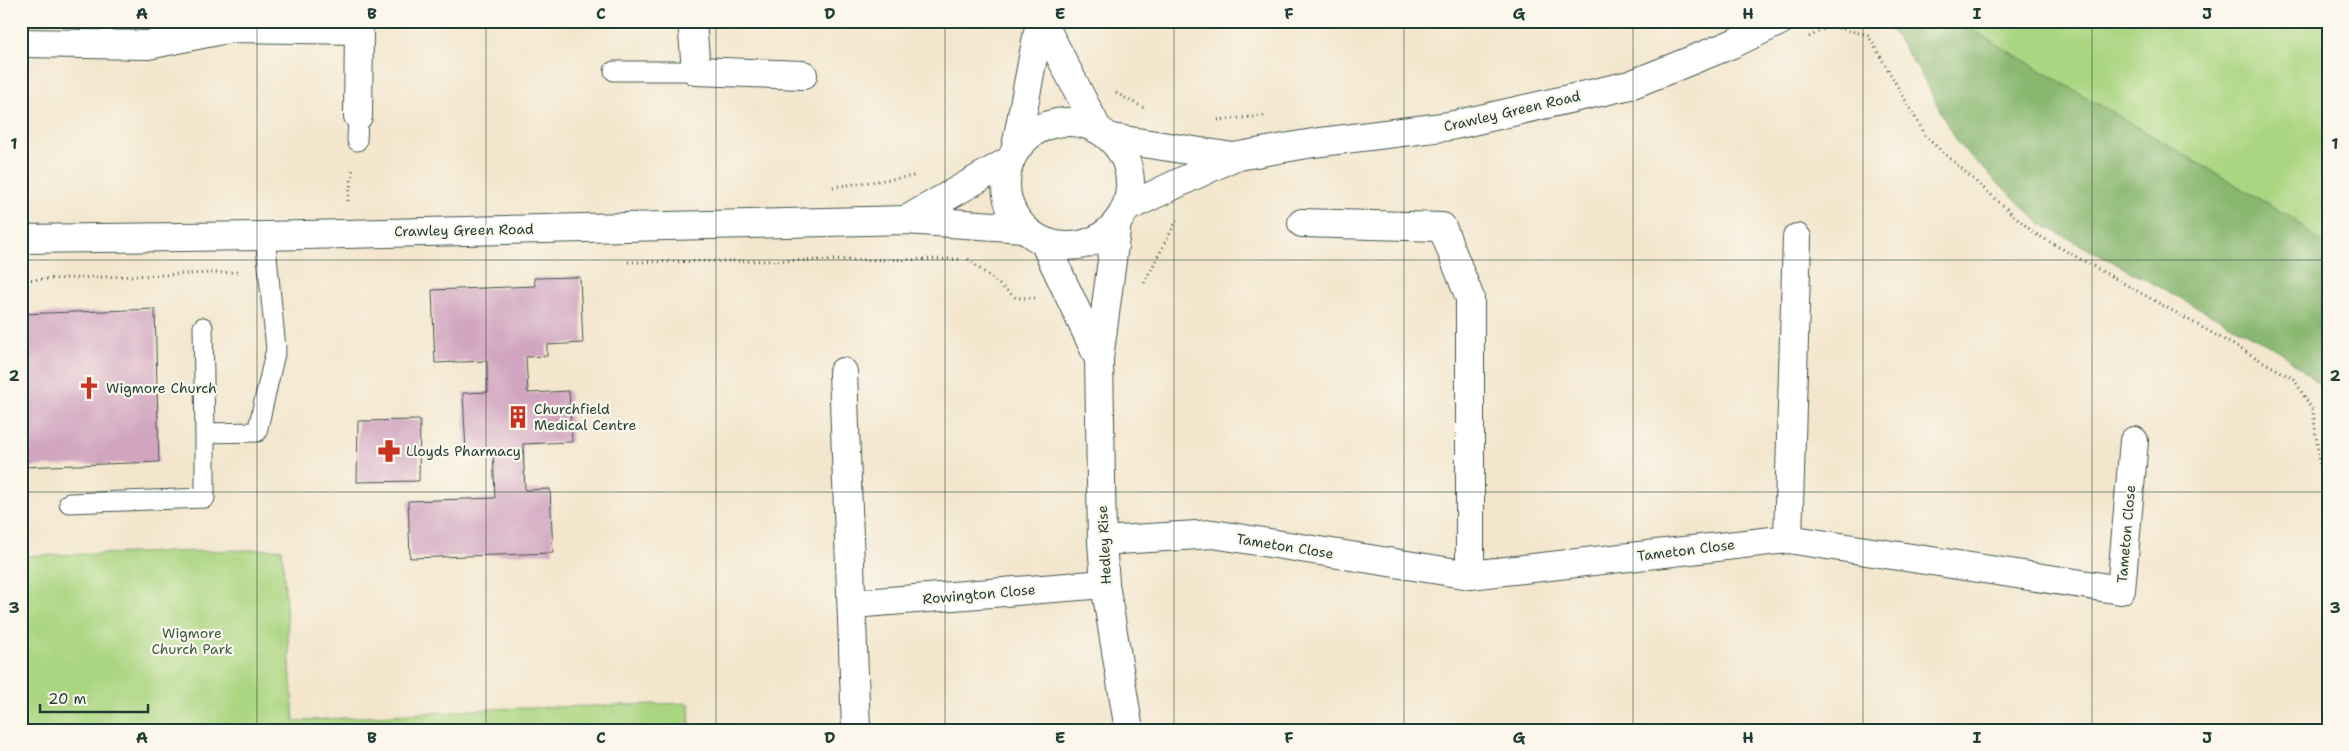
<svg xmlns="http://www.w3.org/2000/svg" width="2349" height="751" viewBox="0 0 2349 751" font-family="'Shantell Sans',sans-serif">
	<rect width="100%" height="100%" fill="#fbf7ec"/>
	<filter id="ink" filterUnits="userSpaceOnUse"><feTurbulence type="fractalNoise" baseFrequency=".02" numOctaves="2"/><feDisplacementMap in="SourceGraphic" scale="10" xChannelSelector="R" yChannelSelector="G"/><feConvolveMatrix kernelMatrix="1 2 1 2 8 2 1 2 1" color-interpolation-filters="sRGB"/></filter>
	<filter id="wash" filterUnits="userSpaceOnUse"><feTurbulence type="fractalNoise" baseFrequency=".0096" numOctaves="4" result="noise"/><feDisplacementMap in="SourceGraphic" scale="20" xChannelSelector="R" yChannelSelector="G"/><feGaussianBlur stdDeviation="1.12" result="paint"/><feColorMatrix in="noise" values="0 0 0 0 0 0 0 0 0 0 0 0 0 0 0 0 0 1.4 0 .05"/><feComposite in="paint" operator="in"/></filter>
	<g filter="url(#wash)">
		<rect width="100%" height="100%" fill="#f3e6cd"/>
		<g fill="#abd681" stroke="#658a5a">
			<polygon points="1957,21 2328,21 2328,248 2292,218"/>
			<polygon points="282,549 294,721 490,709 689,703 690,730 21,730 21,556"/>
		</g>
		<polygon fill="#88b76f" stroke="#547a52" points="1880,21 1957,21 2292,218 2328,248 2328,392 2280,351 2041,224 1957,143 1922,76 1896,36"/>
		<g id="blocks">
			<g fill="#d1a4c0">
				<polygon points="580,277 583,343 547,345 547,356 526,357 528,393 569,391 572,442 523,444 525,490 550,489 553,553 410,558 408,501 495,498 493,451 466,452 463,393 488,392 487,361 435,363 432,290 535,286 534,278"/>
				<polygon points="155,309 159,462 21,467 21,314"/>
				<polygon points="420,420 419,481 357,482 358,421"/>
			</g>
		</g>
	</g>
	<g filter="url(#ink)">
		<use href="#blocks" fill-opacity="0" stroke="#3f564b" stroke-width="1"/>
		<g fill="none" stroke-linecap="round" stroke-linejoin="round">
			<defs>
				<g id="service">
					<polyline points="614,71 696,71"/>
					<polyline points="357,141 358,116"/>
					<polyline points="203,327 205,433 257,432 276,349 265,236"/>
					<polyline points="69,503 205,498 205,433"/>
				</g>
				<g id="minor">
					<polyline points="692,21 696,71 803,75"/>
					<polyline points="1042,21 1097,128"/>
					<polyline points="21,43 148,45 232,28 359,30 358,21"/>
					<polyline points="358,116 359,30"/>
					<polyline points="1016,147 1040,21"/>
					<polyline points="1302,223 1442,227 1470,298 1470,575"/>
					<polyline points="843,372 856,730"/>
					<polyline points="1788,539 1797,238"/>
					<polyline points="1102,541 1213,534 1470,575 1788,539 2121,590 2134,441"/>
					<polyline points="852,604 1105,584"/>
				</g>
				<g id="tertiary">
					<circle cx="1068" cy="184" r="62"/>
					<polyline points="1111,138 1233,157"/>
					<polyline points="1126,208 1233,157 1313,143 1450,126 1630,85 1732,44 1780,21"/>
					<polyline points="906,220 1009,161"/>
					<polyline points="1117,222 1099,359 1102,541 1105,584 1129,730"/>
					<polyline points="21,239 265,236 906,220 1024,228"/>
					<polyline points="1044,242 1099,359"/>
				</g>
			</defs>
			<use href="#service" stroke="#3f564b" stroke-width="21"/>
			<use href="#minor" stroke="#3f564b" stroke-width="30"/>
			<use href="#tertiary" stroke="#3f564b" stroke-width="30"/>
			<g stroke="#3f564b" stroke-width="3" stroke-dasharray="1 4" stroke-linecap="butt">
				<polyline points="1826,21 1830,26 1868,35 1927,138 2034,233 2294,379 2313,411 2328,530"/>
				<polyline points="1809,37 1830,26"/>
				<polyline points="1116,93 1146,109"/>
				<polyline points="1218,120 1264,116"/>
				<polyline points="833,187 914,176"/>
				<polyline points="348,201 353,168"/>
				<polyline points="968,259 1016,298 1035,298"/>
				<polyline points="628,262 960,259"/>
				<polyline points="21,280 240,272"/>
				<polyline points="1144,283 1177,220"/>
			</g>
			<use href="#service" stroke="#fff" stroke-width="19"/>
			<use href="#minor" stroke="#fff" stroke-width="28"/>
			<use href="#tertiary" stroke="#fff" stroke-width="28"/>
		</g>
	</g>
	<path fill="none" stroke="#1f3d34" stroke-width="1" stroke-opacity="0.55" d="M257,21V730M486,21V730M716,21V730M945,21V730M1174,21V730M1404,21V730M1633,21V730M1863,21V730M2092,21V730M21,260H2328M21,492H2328"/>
	<defs>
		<symbol id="church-bare" viewBox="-9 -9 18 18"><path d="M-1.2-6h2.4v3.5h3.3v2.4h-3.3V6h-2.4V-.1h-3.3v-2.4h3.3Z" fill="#c8321e" stroke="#fbf7ec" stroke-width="2.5" paint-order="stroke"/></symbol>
		<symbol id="building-bare" viewBox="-9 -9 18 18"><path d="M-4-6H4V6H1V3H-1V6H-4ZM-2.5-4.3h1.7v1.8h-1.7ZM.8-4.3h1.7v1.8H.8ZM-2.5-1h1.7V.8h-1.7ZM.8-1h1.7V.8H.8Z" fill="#c8321e" stroke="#fbf7ec" stroke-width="2.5" paint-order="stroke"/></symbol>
		<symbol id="pharmacy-bare" viewBox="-9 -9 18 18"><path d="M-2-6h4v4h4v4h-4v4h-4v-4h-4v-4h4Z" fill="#c8321e" stroke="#fbf7ec" stroke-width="2.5" paint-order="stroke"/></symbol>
	</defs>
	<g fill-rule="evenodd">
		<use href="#church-bare" x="73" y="372" width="32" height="32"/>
		<use href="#building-bare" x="502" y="401" width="32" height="32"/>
		<use href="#pharmacy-bare" x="373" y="435" width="32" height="32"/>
	</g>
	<g text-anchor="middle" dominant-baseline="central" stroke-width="4.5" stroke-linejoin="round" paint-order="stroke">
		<g font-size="14" fill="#1f3d34" stroke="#fbf7ec">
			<text transform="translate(1512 111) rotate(-13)">Crawley Green Road</text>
			<text transform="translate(464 230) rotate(-1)">Crawley Green Road</text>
			<text transform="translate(2126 534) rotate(-85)">Tameton Close</text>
			<text transform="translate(1104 545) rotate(-93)">Hedley Rise</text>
			<text transform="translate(1285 546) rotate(9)">Tameton Close</text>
			<text transform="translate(1686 550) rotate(-7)">Tameton Close</text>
			<text transform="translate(979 594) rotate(-5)">Rowington Close</text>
		</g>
		<g font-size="14" fill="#1f3d34" stroke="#fbf7ec" text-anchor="start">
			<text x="106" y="388">Wigmore Church</text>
			<text x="534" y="409">Churchfield<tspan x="534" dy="16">Medical Centre</tspan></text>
			<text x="406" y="451">Lloyds Pharmacy</text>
		</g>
		<g font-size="14" fill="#3b5c43" stroke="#fbf7ec">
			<text x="192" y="633">Wigmore<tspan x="192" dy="16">Church Park</tspan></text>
		</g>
	</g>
	<rect width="2349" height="751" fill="none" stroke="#fbf7ec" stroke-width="55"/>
	<path d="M40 704v8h108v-8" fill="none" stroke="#1f3d34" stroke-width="2.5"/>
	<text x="48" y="704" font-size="15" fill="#1f3d34" stroke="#fbf7ec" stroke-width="4" paint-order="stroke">20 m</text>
	<rect x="28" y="28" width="2294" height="696" fill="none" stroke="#1f3d34" stroke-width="2"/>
	<g font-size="16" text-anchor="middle" font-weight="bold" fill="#1f3d34">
		<text x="142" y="19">A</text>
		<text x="372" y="19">B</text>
		<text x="601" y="19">C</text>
		<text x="830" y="19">D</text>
		<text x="1060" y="19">E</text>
		<text x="1289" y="19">F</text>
		<text x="1519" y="19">G</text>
		<text x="1748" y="19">H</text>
		<text x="1977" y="19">I</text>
		<text x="2207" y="19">J</text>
		<text x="14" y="149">1</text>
		<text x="2335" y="149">1</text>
		<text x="14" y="381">2</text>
		<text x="2335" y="381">2</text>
		<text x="14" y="613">3</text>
		<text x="2335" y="613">3</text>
		<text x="142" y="743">A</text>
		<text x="372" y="743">B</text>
		<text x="601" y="743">C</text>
		<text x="830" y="743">D</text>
		<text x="1060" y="743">E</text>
		<text x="1289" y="743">F</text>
		<text x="1519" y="743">G</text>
		<text x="1748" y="743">H</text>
		<text x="1977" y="743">I</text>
		<text x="2207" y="743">J</text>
	</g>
</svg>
